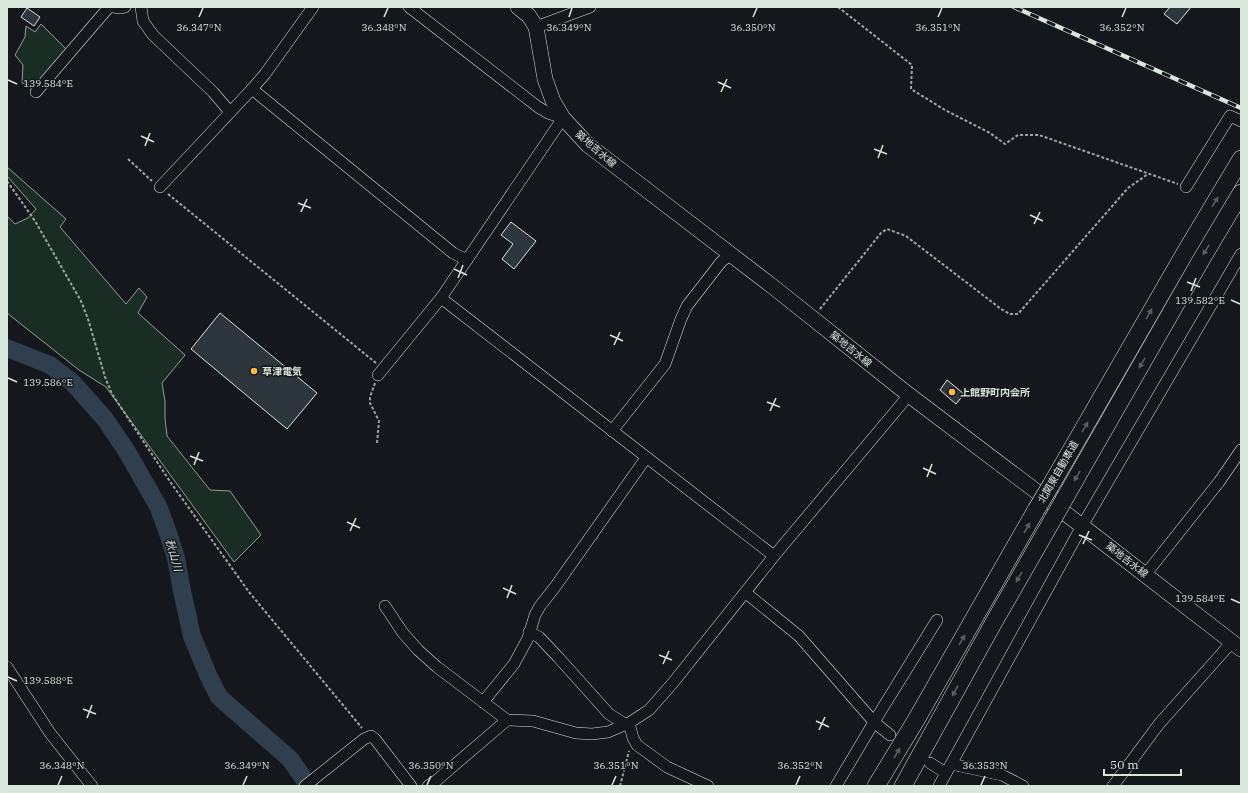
<svg xmlns="http://www.w3.org/2000/svg" width="1248" height="793" viewBox="0 0 1248 793" font-family="'IBM Plex Serif','Noto Sans JP',serif">
	<rect width="100%" height="100%" fill="#14181c"/>
	<g fill="#1a2d24" stroke="#939e99">
		<polygon points="41,24 67,50 36,86 22,83 23,65 15,55 25,37 26,26 35,32"/>
		<polygon points="7,167 66,219 60,227 126,304 139,288 147,297 138,313 185,355 162,383 165,401 165,418 167,436 210,490 230,491 261,535 234,562 106,387 79,370 7,313 7,216 15,224 28,218 36,209 7,176"/>
	</g>
	<g fill="none" stroke-linecap="round" stroke-linejoin="round">
		<polyline stroke="#2f3f4d" stroke-width="18" points="7,348 50,365 73,383 105,419 126,450 158,506 167,530 176,558 182,591 192,636 208,675 219,697 290,759 309,786"/>
	</g>
	<g fill="#2c363c" stroke="#d8e6dc">
		<polygon points="1170,7 1191,7 1177,24 1164,14"/>
		<polygon points="27,8 40,17 34,26 21,17"/>
		<polygon points="511,222 536,241 514,269 502,259 513,244 501,235"/>
		<polygon points="220,313 317,393 287,429 191,349"/>
		<polygon points="947,380 964,394 956,404 940,390"/>
	</g>
	<g fill="none" stroke-linecap="round" stroke-linejoin="round">
		<defs>
			<g id="minor">
				<polyline points="113,7 120,8 125,7"/>
				<polyline points="141,7 143,21 153,35 213,92 230,112"/>
				<polyline points="536,27 590,7"/>
				<polyline points="252,89 453,253 467,260"/>
				<polyline points="36,92 109,7"/>
				<polyline points="160,187 252,89 265,74 313,7"/>
				<polyline points="1186,187 1230,116 1241,121"/>
				<polyline points="441,298 774,556"/>
				<polyline points="378,375 441,298 563,118 548,113 538,107 409,7"/>
				<polyline points="612,431 665,364 681,319 687,306 721,262 731,254"/>
				<polyline points="1145,575 1219,482 1241,450"/>
				<polyline points="746,593 799,636 874,722 890,735"/>
				<polyline points="385,606 403,633 418,650 437,667 507,720 533,721 576,733 592,734 608,732 629,723 649,710 672,684 774,556 909,395"/>
				<polyline points="529,632 539,637 558,657 609,714 625,724"/>
				<polyline points="7,667 50,733 92,786"/>
				<polyline points="483,702 514,664 528,638 535,615 540,606 555,587 646,458"/>
				<polyline points="629,723 633,738 637,745 667,767 708,786"/>
				<polyline points="930,763 946,773"/>
				<polyline points="951,764 1002,775 1023,786"/>
				<polyline points="305,786 364,739 371,736 375,739 411,786"/>
				<polyline points="428,786 437,780 507,720"/>
				<polyline points="836,786 874,722 937,620"/>
				<polyline points="939,786 1082,526 1241,254"/>
				<polyline points="1113,786 1159,724 1232,642"/>
			</g>
			<polyline id="major" points="518,7 529,16 536,27 545,79 553,101 563,118 588,145 772,286 909,395 1082,526 1241,649"/>
			<g id="highway">
				<polyline points="1051,485 1186,251 1241,159"/>
				<polyline points="1066,496 1201,260 1241,193"/>
				<polyline points="876,786 916,720 1036,510"/>
				<polyline points="903,786 994,622 1053,519"/>
			</g>
		</defs>
		<use href="#minor" stroke="#d8e6dc" stroke-width="12"/>
		<use href="#major" stroke="#d8e6dc" stroke-width="16"/>
		<use href="#highway" stroke="#d8e6dc" stroke-width="18"/>
		<g stroke="#9da8a2" stroke-width="2" stroke-dasharray="3 2" stroke-linecap="butt">
			<polyline points="838,7 912,65 911,89 945,110 990,133 1005,144 1018,135 1039,135 1178,184"/>
			<polyline points="128,159 152,181"/>
			<polyline points="7,181 35,221 81,301 88,319 105,377 112,394 171,483 249,592 362,728"/>
			<polyline points="168,194 376,363"/>
			<polyline points="820,309 881,233 887,229 906,236 1001,309 1010,314 1018,314 1128,188 1148,174"/>
			<polyline points="375,383 370,397 370,403 379,421 377,443"/>
			<polyline points="620,786 629,751"/>
		</g>
		<use href="#minor" stroke="#14181c" stroke-width="11"/>
		<use href="#major" stroke="#14181c" stroke-width="15"/>
		<use href="#highway" stroke="#14181c" stroke-width="17"/>
		<defs>
			<polyline id="rail" points="1014,7 1241,108"/>
		</defs>
		<use href="#rail" stroke="#d8e6dc" stroke-width="4.5"/>
		<use href="#rail" stroke="#14181c" stroke-width="3" stroke-dasharray="9" stroke-linecap="butt"/>
		<defs>
			<g id="highway-bridge">
				<polyline points="1036,510 1051,485"/>
				<polyline points="1053,519 1066,496"/>
			</g>
		</defs>
		<use href="#highway-bridge" stroke="#d8e6dc" stroke-width="18" stroke-linecap="butt"/>
		<use href="#highway-bridge" stroke="#14181c" stroke-width="17"/>
	</g>
	<defs><path id="oneway-solid" d="M-6-.8H1V-3.2L6.5 0L1 3.2V.8H-6Z"/></defs>
	<g fill="#59605f">
		<use href="#oneway-solid" transform="translate(1215 202) rotate(-59)"/>
		<use href="#oneway-solid" transform="translate(1206 250) rotate(121)"/>
		<use href="#oneway-solid" transform="translate(1149 314) rotate(-60)"/>
		<use href="#oneway-solid" transform="translate(1142 363) rotate(120)"/>
		<use href="#oneway-solid" transform="translate(1085 427) rotate(-60)"/>
		<use href="#oneway-solid" transform="translate(1077 476) rotate(120)"/>
		<use href="#oneway-solid" transform="translate(1027 528) rotate(-60)"/>
		<use href="#oneway-solid" transform="translate(1019 577) rotate(120)"/>
		<use href="#oneway-solid" transform="translate(962 640) rotate(-60)"/>
		<use href="#oneway-solid" transform="translate(955 691) rotate(119)"/>
		<use href="#oneway-solid" transform="translate(897 753) rotate(-59)"/>
	</g>
	<path fill="none" stroke="#d8e6dc" stroke-width="1.5" d="M199,17L203,8M384,17L388,8M569,17L572,8M753,17L757,8M938,17L942,8M1122,17L1126,8M8,80L17,84M718,82L731,88M721,92L727,79M141,136L154,142M145,146L150,133M874,149L887,154M878,158L883,145M298,203L311,208M301,212L307,199M1030,215L1043,221M1034,224L1040,212M454,269L467,275M458,278L463,265M1187,282L1200,287M1191,291L1196,278M1231,300L1240,304M610,335L623,341M614,345L620,332M8,378L17,382M767,402L780,407M770,411L776,398M190,456L203,461M194,465L199,452M923,468L936,474M927,477L932,464M347,522L360,528M350,531L356,518M1079,535L1092,540M1083,544L1089,531M503,588L516,594M507,598L512,585M1231,599L1240,603M659,655L672,660M663,664L669,651M8,677L17,681M83,709L96,714M87,718L92,705M816,721L829,727M819,730L825,717M58,785L62,776M243,785L247,776M427,785L431,776M612,785L616,776M796,785L800,776M981,785L985,776"/>
	<g fill="#ffb74d" stroke="#14181c" stroke-width="1.5">
		<circle cx="254" cy="371" r="4"/>
		<circle cx="952" cy="392" r="4"/>
	</g>
	<g text-anchor="middle" dominant-baseline="central" stroke-width="3" stroke-linejoin="round" paint-order="stroke">
		<g font-size="10" fill="#d8e6dc" stroke="#14181c">
			<text transform="translate(596 149) rotate(41)">築地吉水線</text>
			<text transform="translate(851 349) rotate(39)">築地吉水線</text>
			<text transform="translate(1058 472) rotate(-60)">北関東自動車道</text>
			<text transform="translate(1127 560) rotate(38)">築地吉水線</text>
		</g>
		<g font-size="10" font-weight="bold" fill="#d8e6dc" stroke="#14181c" text-anchor="start">
			<text x="262" y="371">草津電気</text>
			<text x="960" y="392">上館野町内会所</text>
		</g>
		<g font-size="11" font-style="italic" fill="#d8e6dc" stroke="#14181c">
			<text transform="translate(174 555) rotate(74)">秋山川</text>
		</g>
	</g>
	<g font-size="10" text-anchor="middle" fill="#d8e6dc" stroke="#14181c" stroke-width="3" stroke-linejoin="round" paint-order="stroke">
		<text x="199" y="31">36.347°N</text>
		<text x="384" y="31">36.348°N</text>
		<text x="569" y="31">36.349°N</text>
		<text x="753" y="31">36.350°N</text>
		<text x="938" y="31">36.351°N</text>
		<text x="1122" y="31">36.352°N</text>
		<text x="48" y="87">139.584°E</text>
		<text x="1200" y="304">139.582°E</text>
		<text x="48" y="386">139.586°E</text>
		<text x="1200" y="602">139.584°E</text>
		<text x="48" y="684">139.588°E</text>
		<text x="62" y="769">36.348°N</text>
		<text x="247" y="769">36.349°N</text>
		<text x="431" y="769">36.350°N</text>
		<text x="616" y="769">36.351°N</text>
		<text x="800" y="769">36.352°N</text>
		<text x="985" y="769">36.353°N</text>
	</g>
	<rect width="1248" height="793" fill="none" stroke="#d8e6dc" stroke-width="16"/>
	<path d="M1104 769v6h77v-6" fill="none" stroke="#d8e6dc" stroke-width="2"/>
	<text x="1110" y="769" font-size="12" fill="#d8e6dc" stroke="#14181c" stroke-width="3" paint-order="stroke">50 m</text>
</svg>
